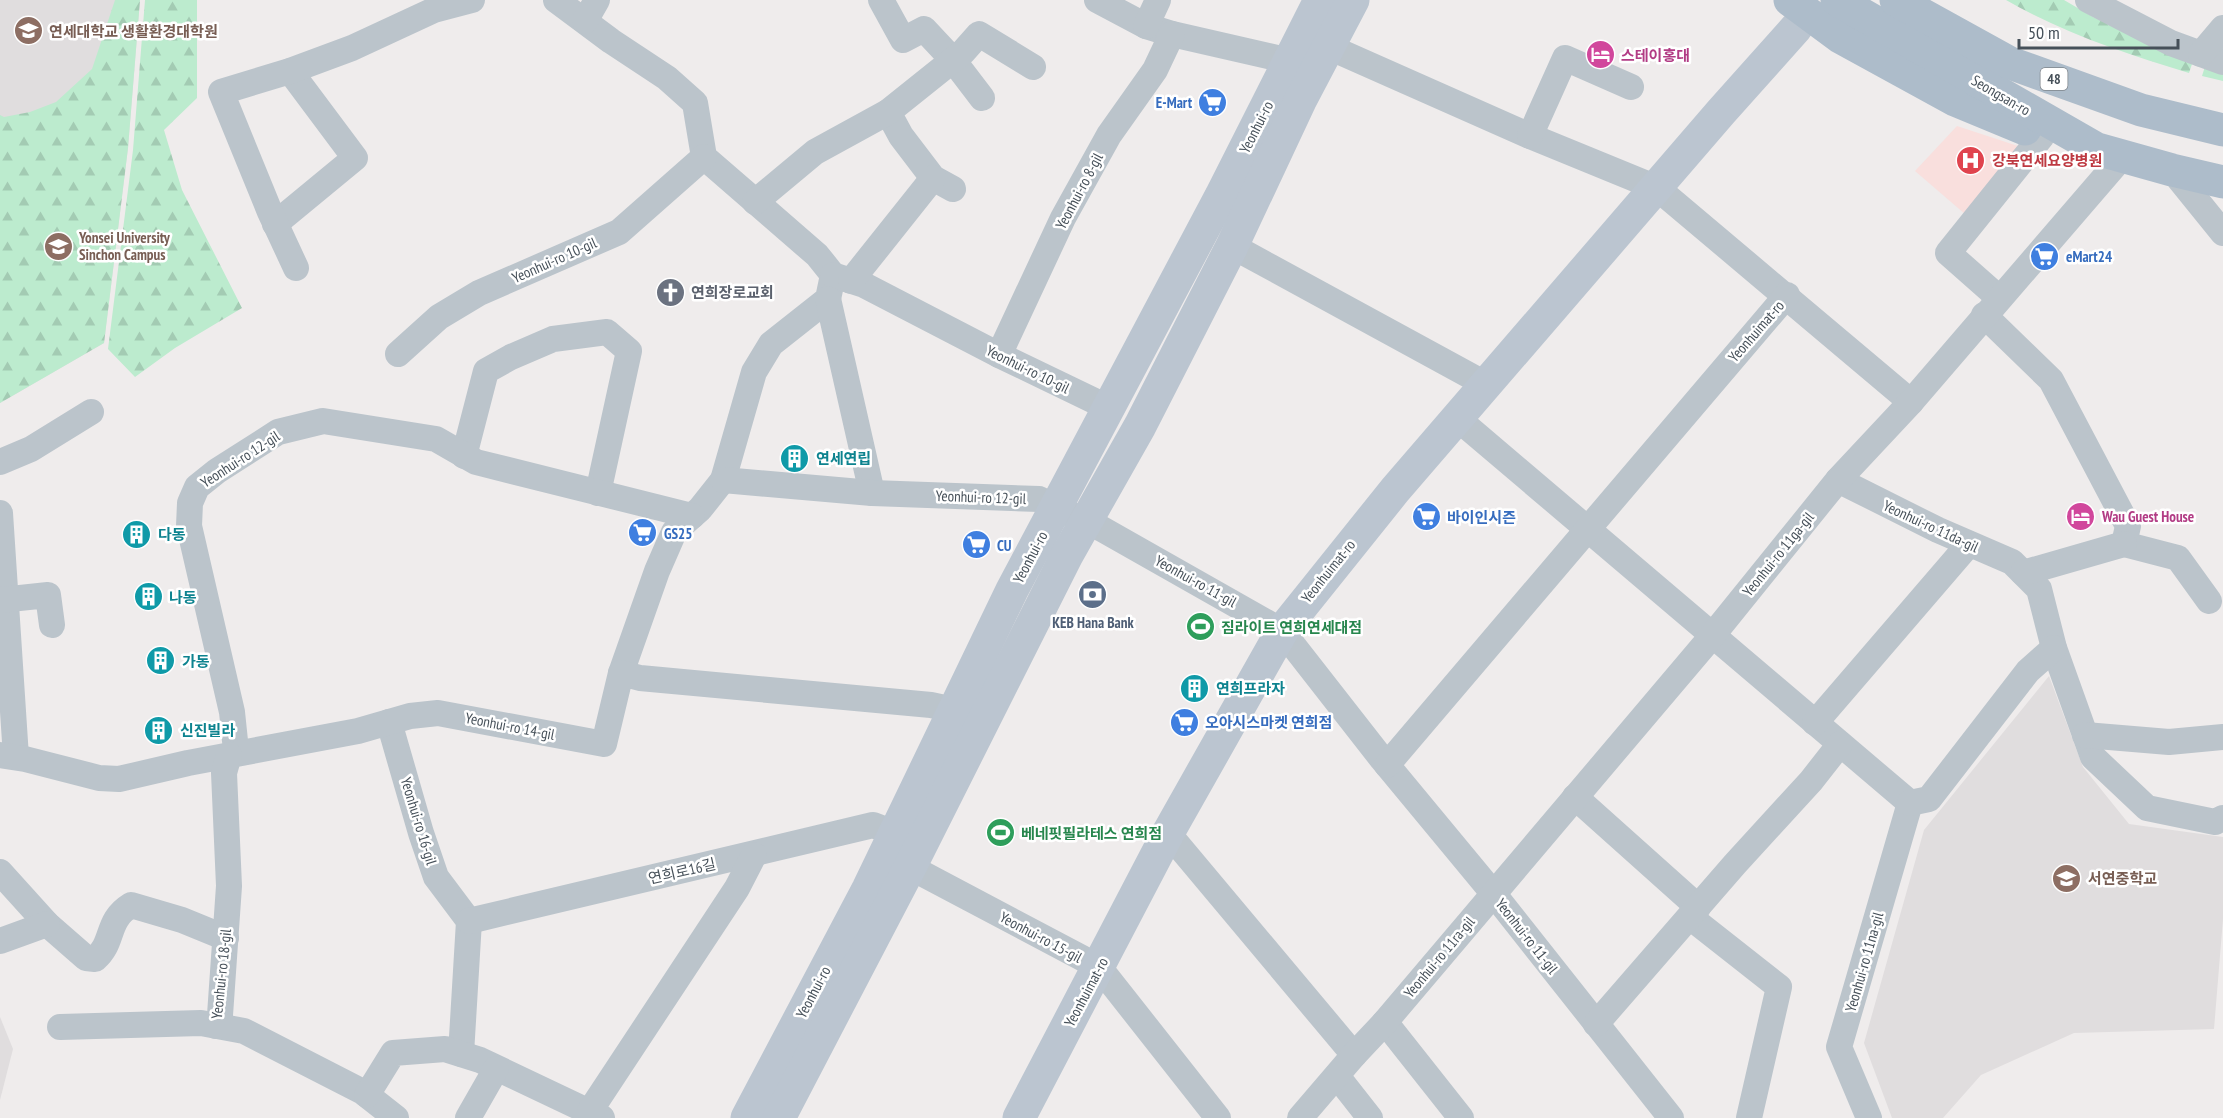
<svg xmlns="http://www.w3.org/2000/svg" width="2223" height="1118" viewBox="0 0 2223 1118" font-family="'PT Sans Narrow','Noto Sans KR',sans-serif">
	<defs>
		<pattern id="forest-firs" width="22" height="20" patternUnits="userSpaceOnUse" patternTransform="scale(1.5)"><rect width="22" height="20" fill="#bcebce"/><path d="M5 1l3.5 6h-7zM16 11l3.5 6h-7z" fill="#a3cbb3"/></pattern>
	</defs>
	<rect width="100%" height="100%" fill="#efecec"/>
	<g fill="#e0ddde">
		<polygon points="0,0 140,0 128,148 104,343 0,403"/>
		<polygon points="2049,676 2083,767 2129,824 2223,837 2223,919 2214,1029 2074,1033 1981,1075 1943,1118 1892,1118 1864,1043 1924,830"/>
		<polygon points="0,1017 13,1049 0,1100"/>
	</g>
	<polygon fill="#f9dfdd" points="1957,126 2027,149 1965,214 1915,171"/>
	<g fill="url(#forest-firs)">
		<polygon points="115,0 140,0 128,148 104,343 0,403 0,115 4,117 30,112 56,102 92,69"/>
		<polygon points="145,0 197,0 197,98 164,130 182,190 242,308 175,348 135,377 108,349 133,150"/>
		<path d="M2006,0H2064L2093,17L2155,46L2194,58L2189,73C2126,54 2063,33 2006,0Z"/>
		<polygon points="2206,63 2223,69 2223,81 2202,76"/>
	</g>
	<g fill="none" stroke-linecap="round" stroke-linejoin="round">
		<g stroke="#bbc4cb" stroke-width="26">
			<polyline points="556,0 611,41 667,78 695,103 704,157 817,255 833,275 828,299 771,344 754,372 723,480 700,509 674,532 657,571 621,673"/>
			<polyline points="881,0 903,40 924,29 953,60 982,98"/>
			<polyline points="1097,0 1146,26 1172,34 1290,61"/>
			<polyline points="2088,0 2171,43 2223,62"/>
			<polyline points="585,21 597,0"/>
			<polyline points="1146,26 1158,0"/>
			<polyline points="1329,47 1530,136 1657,188 1911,402"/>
			<polyline points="2201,54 2223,28"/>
			<polyline points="888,112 901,136 933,178 953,189"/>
			<polyline points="1530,136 1565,58 1631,87"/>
			<polyline points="2172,170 2223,233"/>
			<polyline points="755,202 815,152 888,112 963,52 979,34 1033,67"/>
			<polyline points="275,224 355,158 290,71"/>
			<polyline points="1232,246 1487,385"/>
			<polyline points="296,268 270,212 221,92 290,71 352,48 434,10 472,0"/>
			<polyline points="833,275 864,285 999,355 1109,408"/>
			<polyline points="851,281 933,178"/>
			<polyline points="1999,298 1948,253 2042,136"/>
			<polyline points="828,299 872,493"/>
			<polyline points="1984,315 2051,380 2128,526 2124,544 2178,558 2209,601"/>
			<polyline points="398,354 439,317 479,293 619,232 704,157"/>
			<polyline points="999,355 1063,218 1109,135 1155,70 1172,34"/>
			<polyline points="1458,419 1910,803 1839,1047 1869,1118"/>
			<polyline points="464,456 486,371 511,357 553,339 607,332 629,351 598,493"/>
			<polyline points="0,462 31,449 91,412"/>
			<polyline points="723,480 872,493 1039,499 1102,529 1282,631 1382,759 1493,893 1671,1118"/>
			<polyline points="1838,480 1938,530 2012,562 2039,589 2054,648 2093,757 2147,808 2215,822 2223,818"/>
			<polyline points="0,513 16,757"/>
			<polyline points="2023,573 2124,544"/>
			<polyline points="0,600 48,595 52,625"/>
			<polyline points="389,722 421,833 436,877 469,921 461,1054"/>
			<polyline points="1815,723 1969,544"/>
			<polyline points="2085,735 2169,742 2223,737"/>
			<polyline points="235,741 232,712 189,526 190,503 197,487 217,471 278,432 323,421 436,439 476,462 692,516"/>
			<polyline points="0,755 25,759 99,778 119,779 188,763 358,731 410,716 438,713 604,744 621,673 640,678 931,705 954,710"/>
			<polyline points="1387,765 1787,295"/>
			<polyline points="1575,797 1698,907"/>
			<polyline points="1910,803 1929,799 2028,671 2054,648"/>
			<polyline points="1168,833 1354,1055"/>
			<polyline points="910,867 1099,967 1218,1118"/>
			<path d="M0,872L47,924L86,958L95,959C115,942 105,921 131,905L182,920L226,938"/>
			<polyline points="1690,917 1779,987 1749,1118"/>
			<polyline points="469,921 873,825 894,833"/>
			<polyline points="0,941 47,924"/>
			<polyline points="1385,1022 1461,1118"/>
			<polyline points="1596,1024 1735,864 1811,781 1840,744"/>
			<polyline points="216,1026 220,1015 229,886 224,773 229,755"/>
			<polyline points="60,1027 201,1023 244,1031 363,1092 396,1118"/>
			<polyline points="1337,1076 1370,1118"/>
			<polyline points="367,1095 393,1053 445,1049 480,1060 602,1118"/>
			<polyline points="590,1111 737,888 754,855"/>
			<polyline points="468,1118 496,1069"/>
			<polyline points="1300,1118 1354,1055 1385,1022 1712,636 1838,480 1911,402 2122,157"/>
		</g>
		<g stroke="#bbc5d0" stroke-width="33">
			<polyline points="747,1118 868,889 1012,590 1222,194 1320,0"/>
			<polyline points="779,1118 910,867 1067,555 1140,426 1232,246 1301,99 1353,0"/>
			<polyline points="1019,1118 1168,833 1282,631 1395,490 1721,112 1796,28"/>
		</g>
		<g stroke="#adbcca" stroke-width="33">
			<polyline points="1790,0 1840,37 1955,100 2025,129"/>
			<polyline points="1837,0 2097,149 2172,170 2223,182"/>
			<polyline points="1896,0 2010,63 2141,110 2223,130"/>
		</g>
	</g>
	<defs>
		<symbol id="university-disc" viewBox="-11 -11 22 22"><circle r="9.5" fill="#8d6e63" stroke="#fff"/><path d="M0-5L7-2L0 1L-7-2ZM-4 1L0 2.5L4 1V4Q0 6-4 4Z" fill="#fff"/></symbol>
		<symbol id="hotel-disc" viewBox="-11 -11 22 22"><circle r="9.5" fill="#d1479c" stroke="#fff"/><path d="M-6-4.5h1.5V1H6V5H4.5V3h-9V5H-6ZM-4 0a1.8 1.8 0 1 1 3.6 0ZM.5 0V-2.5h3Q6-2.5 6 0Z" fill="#fff"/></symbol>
		<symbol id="supermarket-disc" viewBox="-11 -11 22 22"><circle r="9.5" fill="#3f7fe0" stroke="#fff"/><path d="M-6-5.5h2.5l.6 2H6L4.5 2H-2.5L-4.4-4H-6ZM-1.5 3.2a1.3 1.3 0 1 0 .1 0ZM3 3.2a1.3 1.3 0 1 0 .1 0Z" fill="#fff"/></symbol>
		<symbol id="hospital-disc" viewBox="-11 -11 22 22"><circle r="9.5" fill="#e0444e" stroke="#fff"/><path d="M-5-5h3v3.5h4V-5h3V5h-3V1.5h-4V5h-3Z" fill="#fff"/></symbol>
		<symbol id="church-disc" viewBox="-11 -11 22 22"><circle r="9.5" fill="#6b7280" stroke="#fff"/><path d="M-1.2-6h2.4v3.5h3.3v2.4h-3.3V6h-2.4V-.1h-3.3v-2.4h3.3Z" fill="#fff"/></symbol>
		<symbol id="building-disc" viewBox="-11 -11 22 22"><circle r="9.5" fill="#0f9aa8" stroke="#fff"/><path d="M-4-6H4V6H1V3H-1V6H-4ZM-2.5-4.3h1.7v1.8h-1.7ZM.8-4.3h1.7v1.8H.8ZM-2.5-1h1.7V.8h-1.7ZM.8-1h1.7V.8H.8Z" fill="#fff"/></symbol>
		<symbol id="bank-disc" viewBox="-11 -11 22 22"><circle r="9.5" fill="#5c6f8a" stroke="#fff"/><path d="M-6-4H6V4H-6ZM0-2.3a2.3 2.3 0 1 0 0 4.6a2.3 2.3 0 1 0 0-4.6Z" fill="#fff"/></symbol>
		<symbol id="stadium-disc" viewBox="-11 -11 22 22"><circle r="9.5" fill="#2e9e5b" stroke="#fff"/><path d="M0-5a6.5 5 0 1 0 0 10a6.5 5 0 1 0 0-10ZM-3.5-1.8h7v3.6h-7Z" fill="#fff"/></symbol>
		<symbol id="school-disc" viewBox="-11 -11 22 22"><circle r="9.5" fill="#8d6e63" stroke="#fff"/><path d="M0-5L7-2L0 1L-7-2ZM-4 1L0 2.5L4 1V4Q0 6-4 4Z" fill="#fff"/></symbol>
	</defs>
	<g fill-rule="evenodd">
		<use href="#university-disc" x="12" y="14" width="33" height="33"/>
		<use href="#hotel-disc" x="1584" y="38" width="33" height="33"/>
		<use href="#supermarket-disc" x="1196" y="86" width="33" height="33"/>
		<use href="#hospital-disc" x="1954" y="144" width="33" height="33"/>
		<use href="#university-disc" x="42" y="230" width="33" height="33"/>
		<use href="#supermarket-disc" x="2028" y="240" width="33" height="33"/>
		<use href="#church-disc" x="654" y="276" width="33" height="33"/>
		<use href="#building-disc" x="778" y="442" width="33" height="33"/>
		<use href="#hotel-disc" x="2064" y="500" width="33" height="33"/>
		<use href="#supermarket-disc" x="1410" y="500" width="33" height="33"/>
		<use href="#supermarket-disc" x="626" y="516" width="33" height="33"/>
		<use href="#building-disc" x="120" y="518" width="33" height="33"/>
		<use href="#supermarket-disc" x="960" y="528" width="33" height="33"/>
		<use href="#bank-disc" x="1076" y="578" width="33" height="33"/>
		<use href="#building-disc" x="132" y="580" width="33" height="33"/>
		<use href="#stadium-disc" x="1184" y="610" width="33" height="33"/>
		<use href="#building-disc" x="144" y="644" width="33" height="33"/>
		<use href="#building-disc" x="1178" y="672" width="33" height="33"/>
		<use href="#supermarket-disc" x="1168" y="706" width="33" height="33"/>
		<use href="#building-disc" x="142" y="714" width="33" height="33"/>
		<use href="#stadium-disc" x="984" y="816" width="33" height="33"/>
		<use href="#school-disc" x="2050" y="862" width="33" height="33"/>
	</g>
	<g text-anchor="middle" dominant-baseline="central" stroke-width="5" stroke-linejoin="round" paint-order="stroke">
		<rect fill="#fff" stroke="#7e848b" stroke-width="1.5" x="2040.5" y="68" width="27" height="22" rx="4.5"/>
		<g font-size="14" font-weight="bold" fill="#465059">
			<text x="2054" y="79">48</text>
		</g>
		<g font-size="15" font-weight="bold" fill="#785e54" stroke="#fff" text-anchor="start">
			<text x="49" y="31">연세대학교 생활환경대학원</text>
			<text x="79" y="237">Yonsei University<tspan x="79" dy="17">Sinchon Campus</tspan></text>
			<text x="2088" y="878">서연중학교</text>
		</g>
		<g font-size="15" font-weight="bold" fill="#b23c85" stroke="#fff" text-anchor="start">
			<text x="1621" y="55">스테이홍대</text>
			<text x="2102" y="516">Wau Guest House</text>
		</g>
		<g font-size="15" fill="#465059" stroke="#fff">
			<text transform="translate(2001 95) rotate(30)">Seongsan-ro</text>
			<text transform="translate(1256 127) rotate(-63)">Yeonhui-ro</text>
			<text transform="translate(1079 191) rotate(-62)">Yeonhui-ro 8-gil</text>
			<text transform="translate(554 260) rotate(-24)">Yeonhui-ro 10-gil</text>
			<text transform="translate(1756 331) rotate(-49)">Yeonhuimat-ro</text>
			<text transform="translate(1028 369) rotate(26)">Yeonhui-ro 10-gil</text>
			<text transform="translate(240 459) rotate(-33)">Yeonhui-ro 12-gil</text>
			<text transform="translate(981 497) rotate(2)">Yeonhui-ro 12-gil</text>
			<text transform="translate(1931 526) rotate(25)">Yeonhui-ro 11da-gil</text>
			<text transform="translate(1778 554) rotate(-51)">Yeonhui-ro 11ga-gil</text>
			<text transform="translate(1030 557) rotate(-62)">Yeonhui-ro</text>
			<text transform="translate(1328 571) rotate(-51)">Yeonhuimat-ro</text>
			<text transform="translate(1196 581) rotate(29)">Yeonhui-ro 11-gil</text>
			<text transform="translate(510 726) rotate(11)">Yeonhui-ro 14-gil</text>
			<text transform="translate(419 821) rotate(73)">Yeonhui-ro 16-gil</text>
			<text transform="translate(682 871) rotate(-13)">연희로16길</text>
			<text transform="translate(1527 936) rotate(52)">Yeonhui-ro 11-gil</text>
			<text transform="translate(1041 937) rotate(28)">Yeonhui-ro 15-gil</text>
			<text transform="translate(1439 957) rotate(-50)">Yeonhui-ro 11ra-gil</text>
			<text transform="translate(1864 962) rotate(-74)">Yeonhui-ro 11na-gil</text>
			<text transform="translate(221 974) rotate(-84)">Yeonhui-ro 18-gil</text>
			<text transform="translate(813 992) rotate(-62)">Yeonhui-ro</text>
			<text transform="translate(1086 992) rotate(-62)">Yeonhuimat-ro</text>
		</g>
		<g font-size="15" font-weight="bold" fill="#366cbe" stroke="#fff" text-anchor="start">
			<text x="1192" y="102" text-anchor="end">E-Mart</text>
			<text x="2066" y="256">eMart24</text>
			<text x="1447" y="517">바이인시즌</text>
			<text x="664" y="533">GS25</text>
			<text x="997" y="545">CU</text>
			<text x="1205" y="722">오아시스마켓 연희점</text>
		</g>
		<g font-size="15" font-weight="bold" fill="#be3a42" stroke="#fff" text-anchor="start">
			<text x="1992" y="160">강북연세요양병원</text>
		</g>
		<g font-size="15" font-weight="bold" fill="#5b616d" stroke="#fff" text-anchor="start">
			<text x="691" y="292">연희장로교회</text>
		</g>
		<g font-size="15" font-weight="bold" fill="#0d838f" stroke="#fff" text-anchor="start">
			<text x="816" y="458">연세연립</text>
			<text x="158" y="534">다동</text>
			<text x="169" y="597">나동</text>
			<text x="182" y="661">가동</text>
			<text x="1216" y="688">연희프라자</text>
			<text x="180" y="730">신진빌라</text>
		</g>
		<g font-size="15" font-weight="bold" fill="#4e5e75" stroke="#fff">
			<text x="1093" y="622">KEB Hana Bank</text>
		</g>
		<g font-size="15" font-weight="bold" fill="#27864d" stroke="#fff" text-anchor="start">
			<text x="1221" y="627">짐라이트 연희연세대점</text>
			<text x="1021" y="833">베네핏필라테스 연희점</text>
		</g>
	</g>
	<path d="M2019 39v9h159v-9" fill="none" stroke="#465059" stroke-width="3"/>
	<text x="2028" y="39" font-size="18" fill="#465059" stroke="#ffffff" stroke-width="4.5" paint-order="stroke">50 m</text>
</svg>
